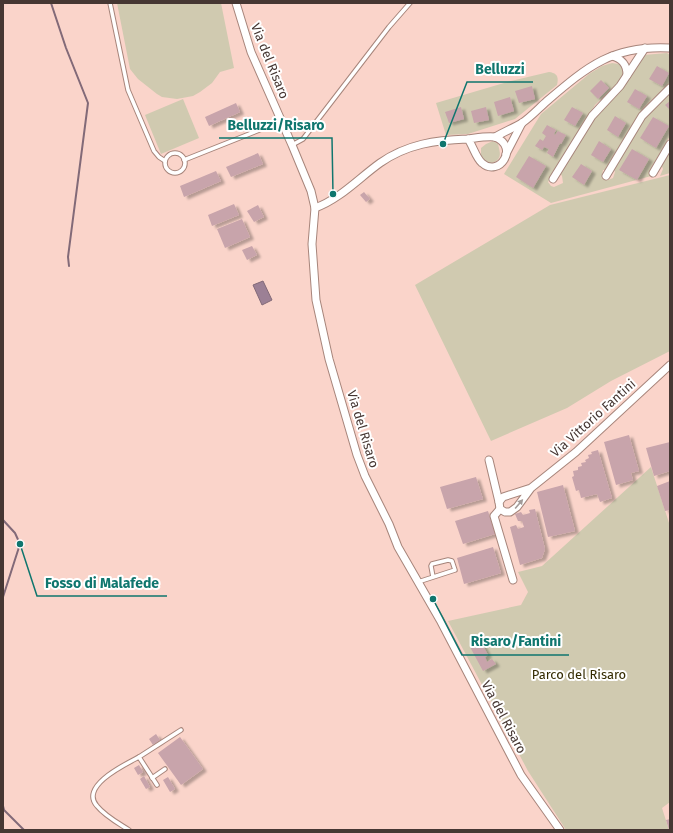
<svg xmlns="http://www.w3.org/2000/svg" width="673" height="833" viewBox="0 0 673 833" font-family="'Fira Sans',sans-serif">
	<defs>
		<filter id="shadow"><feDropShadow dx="4" dy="2.5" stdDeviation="1" flood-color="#0004"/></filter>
	</defs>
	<rect width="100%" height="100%" fill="#fad4ca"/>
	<g fill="#d0cab0">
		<polygon points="117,3 221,3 234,68 220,72 212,83 200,92 193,96 177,99 162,97 157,94 138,79 130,69"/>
		<polygon points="667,53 670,55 670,83 643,108 605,170 603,170 602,175 608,180 613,178 615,172 613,168 646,114 670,90 670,136 651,168 652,173 655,175 551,203 504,174 541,114 589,74 602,66 612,63 619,64 624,69 624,74 618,83 595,105 548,182 551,186 554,187 563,183 562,176 560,173 589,125 643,55"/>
		<path d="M549,72C557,73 559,77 557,85L515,119L468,134L446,135L436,103L511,81Z"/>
		<polygon points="183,99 199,138 161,154 145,115"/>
		<path d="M493,141L498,144C501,156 502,159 489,165L481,158V148L486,144Z"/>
		<polygon points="670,148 670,173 660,176 663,169 661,164"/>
		<polygon points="670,175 670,351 611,381 567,408 491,441 415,285 550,205"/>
		<polygon points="651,467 670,526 670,802 662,808 669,830 566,830 528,771 448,621 521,605 528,592 518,572 542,566"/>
	</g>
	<polygon fill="#9c8095" stroke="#826a78" points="263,281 272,300 262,305 253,285"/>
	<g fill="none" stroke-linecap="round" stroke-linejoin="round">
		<g stroke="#826a78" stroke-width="2">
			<polyline points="51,3 66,48 88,103 68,257 69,266"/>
			<polyline points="3,520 15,533 20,544 3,597"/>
			<polyline points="3,806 4,810 24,830"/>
		</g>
	</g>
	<g fill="#c8a4ab" filter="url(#shadow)">
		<polygon points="657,66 669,73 662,86 649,79"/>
		<polygon points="601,80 609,88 598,99 590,91"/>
		<polygon points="532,86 535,99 519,103 515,91"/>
		<polygon points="635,89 647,96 639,109 627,102"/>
		<polygon points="510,97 514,111 498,116 494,102"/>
		<polygon points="670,101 670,110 665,105"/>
		<polygon points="236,103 240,112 209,126 205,117"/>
		<polygon points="461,107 464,119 449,123 445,112"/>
		<polygon points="486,107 489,120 474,123 471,111"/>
		<polygon points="572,107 583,113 575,126 564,120"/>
		<polygon points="615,116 626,123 618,137 607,130"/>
		<polygon points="653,117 669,126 656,148 640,138"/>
		<polygon points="547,125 556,130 554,134 555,135 558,131 566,135 561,144 560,143 553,157 547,153 549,149 544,147 542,150 535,146 540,139 543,141 546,136 542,133"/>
		<polygon points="599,141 611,149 603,162 591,155"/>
		<polygon points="632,149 649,159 637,180 619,170"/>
		<polygon points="258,153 263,164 231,177 226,167"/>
		<polygon points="529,156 546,166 533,188 516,177"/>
		<polygon points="581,164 592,171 584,185 572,177"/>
		<polygon points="216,171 221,181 184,197 180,186"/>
		<polygon points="364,192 370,199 366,202 360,195"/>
		<polygon points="234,204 239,215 212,226 208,215"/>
		<polygon points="258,205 264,217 254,222 247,211"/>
		<polygon points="242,219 250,237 225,248 217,229"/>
		<polygon points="252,246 257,255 247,260 242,250"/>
		<polygon points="629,435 639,471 631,473 633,480 616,485 604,442"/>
		<polygon points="670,442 670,471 654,476 646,448"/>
		<polygon points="598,450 612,498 600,502 597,494 581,498 579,490 576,491 572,477 574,476 573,471 578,470 578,467 582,466 581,463 586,462 585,460 589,458 588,455 592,454 591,452"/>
		<polygon points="476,477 483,499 447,509 440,487"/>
		<polygon points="670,481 670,510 665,511 657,486"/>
		<polygon points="563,485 575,531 548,537 537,492"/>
		<polygon points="535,509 545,549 542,558 520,565 510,527 516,525 518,529 524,527 522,521 518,521 515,514 521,512 523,515 530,513 529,510"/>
		<polygon points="488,511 495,534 463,544 455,521"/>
		<polygon points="493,547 501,573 464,584 457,558"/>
		<polygon points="481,642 488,655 485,657 487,662 492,659 496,664 483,671 470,647"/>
		<polygon points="156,734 160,740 153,745 149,739"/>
		<polygon points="180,737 203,769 181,785 158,753"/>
		<polygon points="139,765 143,772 138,775 134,768"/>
		<polygon points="144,776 150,787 146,789 140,779"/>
		<polygon points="168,777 175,789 170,792 163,780"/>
		<polygon points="670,819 670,830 669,830 666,820"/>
	</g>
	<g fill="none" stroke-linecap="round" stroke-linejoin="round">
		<defs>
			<g id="service">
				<polyline points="110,3 128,90 154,151 159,157 165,161"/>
				<polyline points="292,145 303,139 389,27 410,3"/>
				<circle cx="175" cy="163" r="10"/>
				<polyline points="184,160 282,121"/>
				<polyline points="418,582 455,570 452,561 448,560 432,564 431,566 433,577"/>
				<polyline points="139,757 181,730"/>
				<polyline points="152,778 165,769"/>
				<path d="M129,830C118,823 105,816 97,806C79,786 126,764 139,757L157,785"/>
			</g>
			<g id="minor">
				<polyline points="236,3 251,52 292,145 311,191 315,208 312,244 316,300 329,359 357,455 365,476 389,524 398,547 440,620 521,775 560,830"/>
				<path d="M612,56C622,59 627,64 627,75"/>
				<path d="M495,137C504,132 513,128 522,123C531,117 539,108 547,101C588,66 613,45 670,48"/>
				<polyline points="506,154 522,123"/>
				<polyline points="653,173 670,144"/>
				<polyline points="606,176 642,116 670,88"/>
				<polyline points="553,179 592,116 620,86 645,48"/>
				<path d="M315,208C340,199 359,178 380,163C407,144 436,140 467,139C476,138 486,136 495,137C520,147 499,178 482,163C476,158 473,146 468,139"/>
				<polyline points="489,460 499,502"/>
				<polyline points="531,488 503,497 499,502 500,509 505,512 510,512 517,507 531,488 576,452 670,365"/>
				<polyline points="500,509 494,516 513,580"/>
			</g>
		</defs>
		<use href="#service" stroke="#a7857b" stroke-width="5.5"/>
		<use href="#minor" stroke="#a7857b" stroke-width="9"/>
		<use href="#service" stroke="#fff" stroke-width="3.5"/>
		<use href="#minor" stroke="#fff" stroke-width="7"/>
	</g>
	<defs><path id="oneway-solid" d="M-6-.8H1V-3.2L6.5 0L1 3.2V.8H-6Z"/></defs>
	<use fill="#a29b99" href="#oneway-solid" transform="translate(519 504) rotate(-50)"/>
	<g text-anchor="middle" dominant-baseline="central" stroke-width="4" stroke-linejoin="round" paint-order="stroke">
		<g font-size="13" fill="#463733" stroke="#fff">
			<text transform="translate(270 61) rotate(68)">Via del Risaro</text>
			<text transform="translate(593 418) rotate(-42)">Via Vittorio Fantini</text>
			<text transform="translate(363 429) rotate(73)">Via del Risaro</text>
			<text transform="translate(504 717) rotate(62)">Via del Risaro</text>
		</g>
		<g font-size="13" fill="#342b00" stroke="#fff">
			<text x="579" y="674">Parco del Risaro</text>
		</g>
	</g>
	<path fill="none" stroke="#0f766e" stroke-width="1.5" d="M443 144L467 82H533M333 194L332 138H219M20 544L37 596H167M433 599L462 655H569"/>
	<g fill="#0f766e" stroke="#fff" stroke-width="1.5">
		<circle cx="443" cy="144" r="4"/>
		<circle cx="333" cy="194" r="4"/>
		<circle cx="20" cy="544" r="4"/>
		<circle cx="433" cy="599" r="4"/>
	</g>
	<g font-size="14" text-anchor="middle" font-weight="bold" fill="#0f766e" stroke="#fff" stroke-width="4" stroke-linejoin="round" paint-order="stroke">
		<text x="500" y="74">Belluzzi</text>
		<text x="276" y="130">Belluzzi/Risaro</text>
		<text x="102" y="588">Fosso di Malafede</text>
		<text x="516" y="646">Risaro/Fantini</text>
	</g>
	<rect width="673" height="833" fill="none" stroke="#463733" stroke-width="8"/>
</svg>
